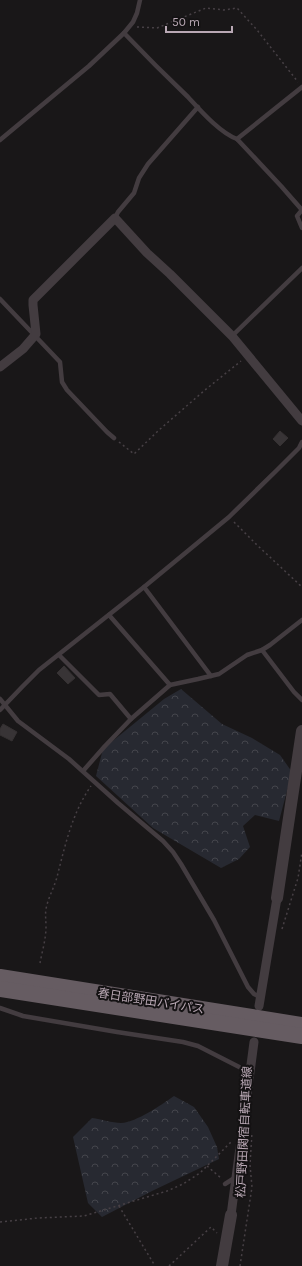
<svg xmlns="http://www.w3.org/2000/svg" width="302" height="1266" viewBox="0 0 302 1266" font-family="Karla,'Noto Sans JP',sans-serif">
	<defs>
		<pattern id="forest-crowns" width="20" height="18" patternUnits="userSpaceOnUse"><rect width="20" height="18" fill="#272931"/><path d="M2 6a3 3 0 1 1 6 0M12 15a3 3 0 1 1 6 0" fill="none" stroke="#44454c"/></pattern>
	</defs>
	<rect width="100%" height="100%" fill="#191718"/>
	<g fill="url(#forest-crowns)">
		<polygon points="181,689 222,724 252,738 280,755 292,772 279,821 255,815 243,826 250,847 239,859 221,868 153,828 96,776 103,749 164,699"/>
		<path d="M174,1096L194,1107L208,1127L217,1147L219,1159L152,1191L102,1217L88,1203L73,1137L92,1118C101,1119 112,1123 121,1123C137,1122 161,1105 174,1096Z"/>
	</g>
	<g fill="#383436" stroke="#353132">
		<polygon points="280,431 288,438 280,446 273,439"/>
		<polygon points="64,666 75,678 68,684 57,673"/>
		<polygon points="3,724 17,732 12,741 0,735 0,729"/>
	</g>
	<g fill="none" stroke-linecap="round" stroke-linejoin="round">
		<g stroke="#474045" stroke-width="1.5" stroke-dasharray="2 3" stroke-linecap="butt">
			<polyline points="137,27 157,28 206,8 224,10 237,8 257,30 298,82"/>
			<polyline points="119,442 134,454 159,430 205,390 241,361"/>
			<polyline points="234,522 257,545 302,587"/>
			<polyline points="282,929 298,878 302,852"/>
			<path d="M40,963C42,952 46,939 46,927C46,920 45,915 46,909C48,898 54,888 57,877C65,846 72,813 91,786"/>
			<polyline points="207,1166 221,1178"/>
			<polyline points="119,1206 155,1266"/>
			<polyline points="0,1222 38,1218 84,1216 167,1191 183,1184 200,1173 232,1141"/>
			<polyline points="169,1266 211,1227 217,1233"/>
			<polyline points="240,1266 252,1187 250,1165 252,1132"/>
		</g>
		<g stroke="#433c40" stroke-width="4.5">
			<path d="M124,33C145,55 166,76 188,97C200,110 220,133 237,139L281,186L302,210"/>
			<polyline points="237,139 302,87"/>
			<polyline points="0,140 89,66 124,33 133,22 137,13 140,0"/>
			<polyline points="302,210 297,216 302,228"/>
			<polyline points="115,218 118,212 134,193 139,178 148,164 198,107"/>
			<polyline points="0,299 60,362 62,382 67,390 107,432 114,438"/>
			<polyline points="232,336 302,268"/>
			<polyline points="144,587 211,676"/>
			<polyline points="109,615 170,685"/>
			<polyline points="262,650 294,692 302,700"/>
			<polyline points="59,655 99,695 110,694 131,719"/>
			<polyline points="0,699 18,721 69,759 118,803 163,841 173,852 181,864 214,920 248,987 254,994 260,997"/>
			<polyline points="0,710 23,686 39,670 144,587 229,517 277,470 299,448 302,442"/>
			<polyline points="83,771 105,746 131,719 170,685 198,679 219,674 247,655 262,650 270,645 302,620"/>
			<polyline points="0,1008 23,1016 117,1032 183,1042 198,1046 249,1072"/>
			<polyline points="225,1184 236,1177"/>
		</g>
		<g stroke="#433c40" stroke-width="9">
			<polyline points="0,367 23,349 36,334 33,305 33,300 115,218 147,253 170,274 232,336 302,421"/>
			<polyline points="259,1006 277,898"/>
			<polyline points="231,1215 254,1042"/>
		</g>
		<g stroke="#433c40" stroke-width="12">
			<polyline points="277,898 302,731"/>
			<polyline points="222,1266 231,1215"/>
		</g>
		<g stroke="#665c62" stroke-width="16">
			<polyline points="0,977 302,1025"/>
			<polyline points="0,989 302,1036"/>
		</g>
	</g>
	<g text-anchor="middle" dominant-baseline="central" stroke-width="4" stroke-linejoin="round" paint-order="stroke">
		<g font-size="12" fill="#b9a8b4" stroke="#141213">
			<text transform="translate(151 1001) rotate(9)">春日部野田バイパス</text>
			<text transform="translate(244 1132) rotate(-87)">松戸野田関宿自転車道線</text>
		</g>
	</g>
	<path d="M166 26v6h66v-6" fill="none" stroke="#b9a8b4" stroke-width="2"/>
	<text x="172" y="26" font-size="12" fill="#b9a8b4" stroke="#141213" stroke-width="3" paint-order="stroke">50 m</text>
</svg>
